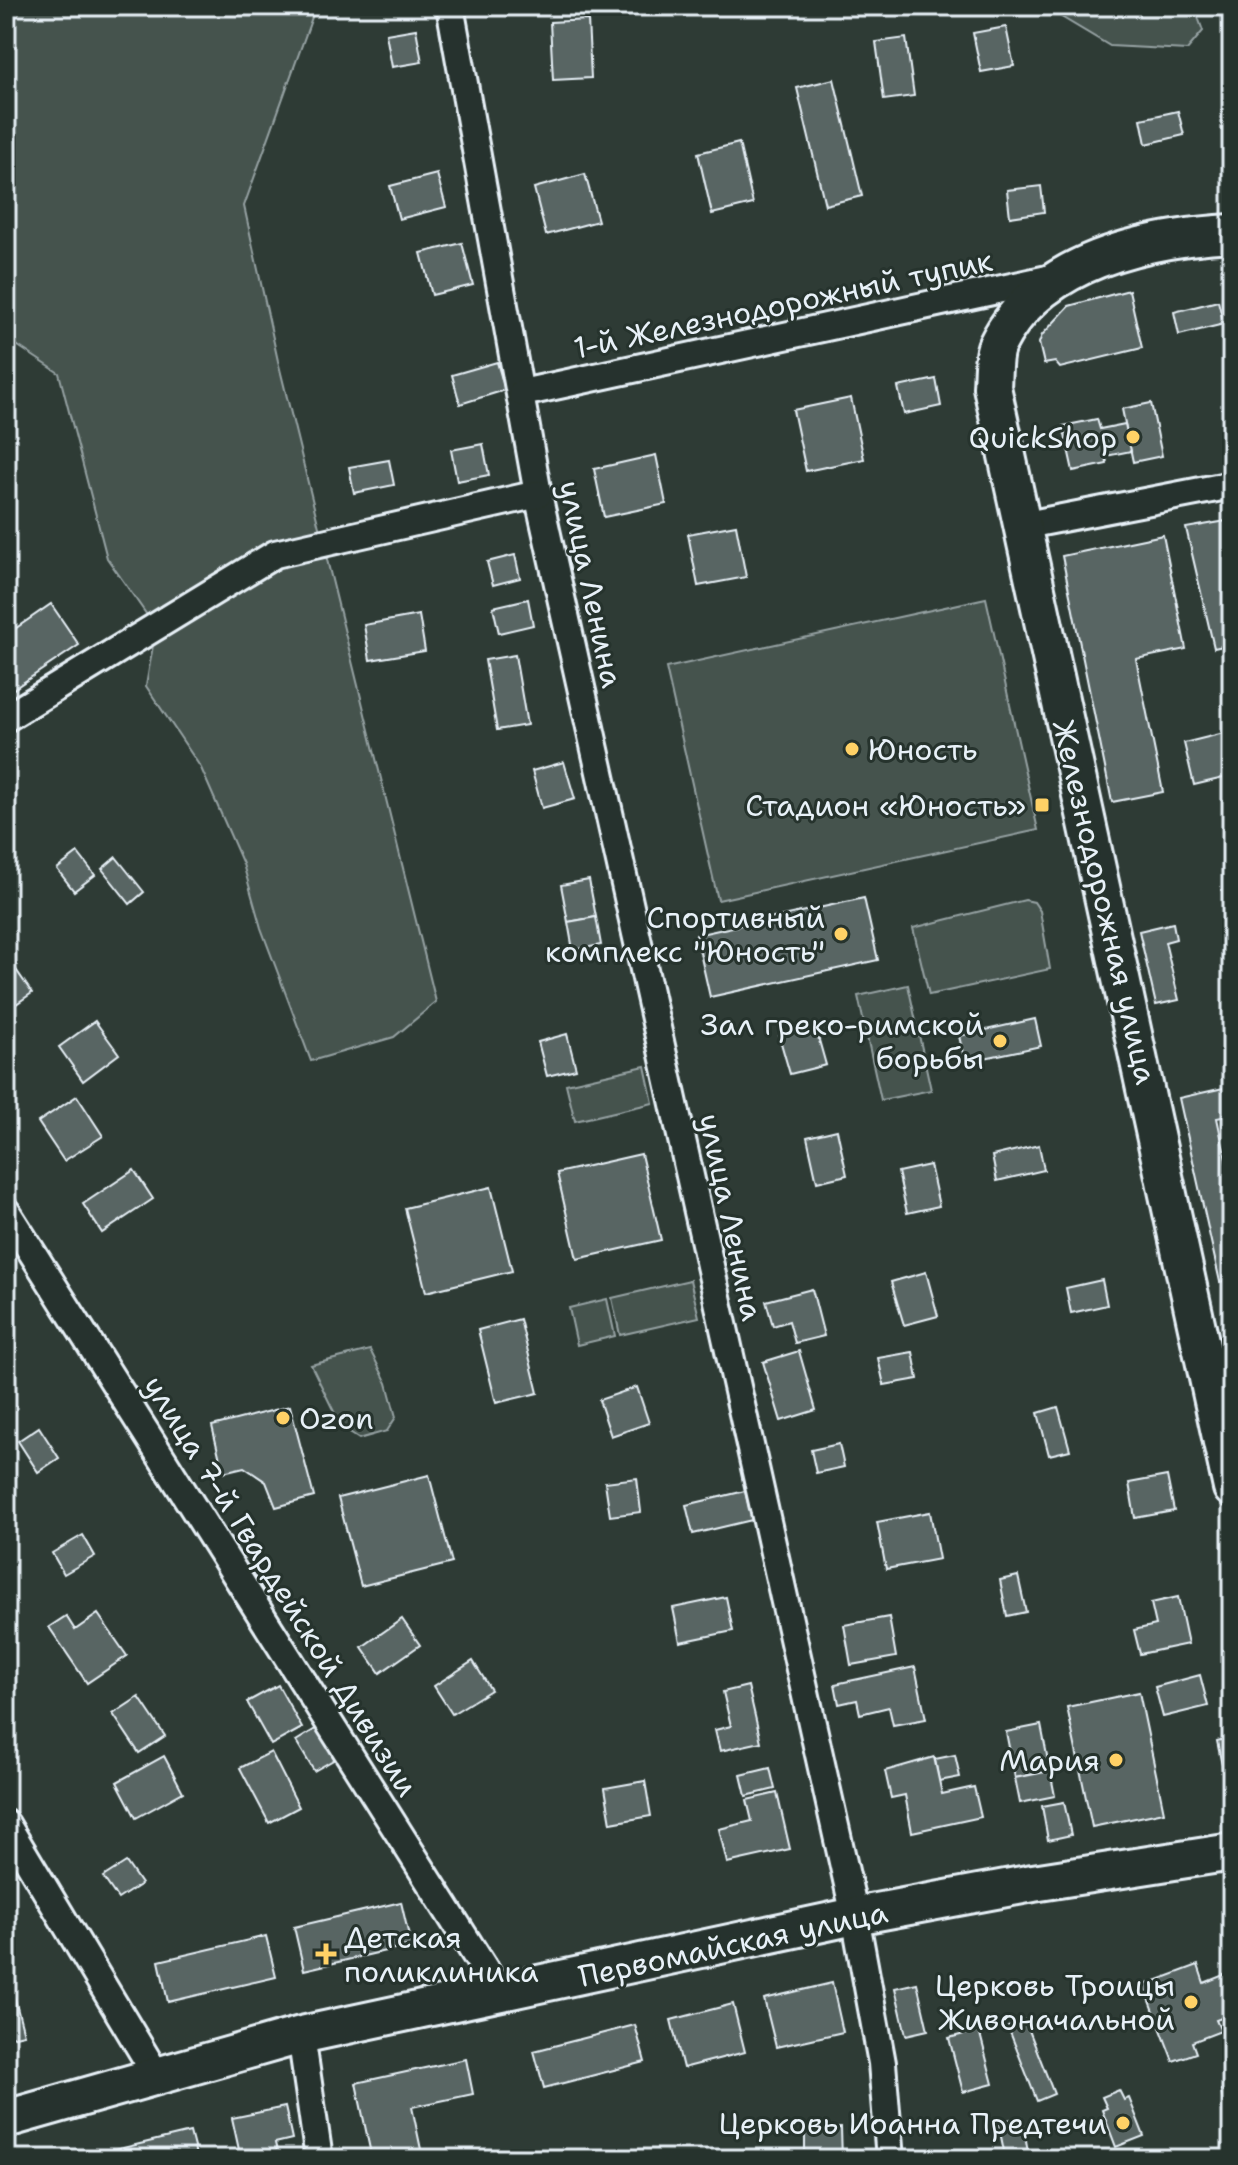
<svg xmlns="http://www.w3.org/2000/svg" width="1238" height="2165" viewBox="0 0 1238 2165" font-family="'Shantell Sans',sans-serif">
	<rect width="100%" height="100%" fill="#2e3b35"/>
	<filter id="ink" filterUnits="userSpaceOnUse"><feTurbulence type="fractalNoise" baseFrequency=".0125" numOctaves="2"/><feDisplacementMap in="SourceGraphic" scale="16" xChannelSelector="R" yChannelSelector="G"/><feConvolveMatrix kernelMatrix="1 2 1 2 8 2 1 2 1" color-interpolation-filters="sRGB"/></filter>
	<g filter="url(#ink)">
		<g fill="#45524e" stroke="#96a2a3" stroke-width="2">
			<polygon points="6,6 316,6 244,206 278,361 436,1002 394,1037 311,1061 261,928 243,864 201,768 146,686 156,628 107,558 59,373 6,338"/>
			<polygon points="1043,6 1194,6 1203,31 1187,50 1110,46"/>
			<polygon points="986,598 1038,830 718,900 666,668"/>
			<polygon points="1025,900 1034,902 1040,911 1050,969 929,995 913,928"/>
			<polygon points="908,985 931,1090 881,1100 858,996"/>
			<polygon points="645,1066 653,1103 575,1121 566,1084"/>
			<polygon points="690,1280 699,1317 620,1335 612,1298"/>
			<polygon points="607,1299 615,1336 577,1345 569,1308"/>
			<polygon points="370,1350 387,1383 396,1417 387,1431 359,1439 342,1428 311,1365"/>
		</g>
		<g fill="#596563" stroke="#e8f1f8" stroke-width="2">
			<polygon points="785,6 817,6 786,11"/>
			<polygon points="588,20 591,78 553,80 550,22"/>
			<polygon points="1006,27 1014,66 981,72 973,33"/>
			<polygon points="416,29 422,62 392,67 386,34"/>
			<polygon points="906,38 914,96 884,100 876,42"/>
			<polygon points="834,79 862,196 825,205 797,88"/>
			<polygon points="1178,111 1184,135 1146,144 1141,119"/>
			<polygon points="739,143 753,204 712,214 698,153"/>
			<polygon points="437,174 446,207 399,219 390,186"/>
			<polygon points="585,174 598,221 546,235 534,188"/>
			<polygon points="1041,186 1044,212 1010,217 1007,190"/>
			<polygon points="462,243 473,285 432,295 421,253"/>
			<polygon points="1129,290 1142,348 1060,368 1055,362 1044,364 1039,343 1042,335 1069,306"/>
			<polygon points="1218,301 1224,324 1179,335 1174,312"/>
			<polygon points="497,362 505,390 460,404 452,375"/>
			<polygon points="936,379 941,406 904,414 898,387"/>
			<polygon points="851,398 864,459 806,471 793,410"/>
			<polygon points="1151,403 1162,456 1133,462 1122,409"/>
			<polygon points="1097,419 1100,429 1125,424 1131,451 1106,456 1107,464 1073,471 1063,426"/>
			<polygon points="483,444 489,475 457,481 451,450"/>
			<polygon points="656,455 666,504 604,517 594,469"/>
			<polygon points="389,460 394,485 354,493 349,467"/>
			<polygon points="1232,520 1232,644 1214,648 1186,528"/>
			<polygon points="736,525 746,577 698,586 688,534"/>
			<polygon points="1163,535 1186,649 1136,659 1163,792 1112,802 1062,556"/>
			<polygon points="515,555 520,578 493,585 487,562"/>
			<polygon points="528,599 533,625 499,633 493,607"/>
			<polygon points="51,604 79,645 6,694 6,635"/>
			<polygon points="419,615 425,651 370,660 364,625"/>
			<polygon points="515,655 527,725 497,730 485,660"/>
			<polygon points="1232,731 1232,776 1194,785 1184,743"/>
			<polygon points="564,762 575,799 542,808 532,771"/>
			<polygon points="78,853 95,875 74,891 57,869"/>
			<polygon points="116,857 144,892 130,904 102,869"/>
			<polygon points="589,880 596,917 568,922 561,885"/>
			<polygon points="864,898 878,960 710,997 696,935"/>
			<polygon points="596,917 601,945 573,950 568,922"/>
			<polygon points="1173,923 1176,939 1165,942 1179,1000 1156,1005 1139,931"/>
			<polygon points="8,958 32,993 6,1011 6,959"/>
			<polygon points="1035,1019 1041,1046 965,1062 959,1036"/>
			<polygon points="95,1021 119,1054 83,1081 59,1047"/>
			<polygon points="815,1026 826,1065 790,1074 779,1036"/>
			<polygon points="567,1034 576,1069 547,1076 538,1042"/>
			<polygon points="1228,1087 1232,1115 1217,1118 1232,1187 1232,1279 1220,1282 1179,1098"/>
			<polygon points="77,1096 103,1136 64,1161 38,1122"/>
			<polygon points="837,1130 847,1175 817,1182 807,1137"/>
			<polygon points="1039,1145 1044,1170 997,1181 992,1156"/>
			<polygon points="641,1154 661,1240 577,1259 557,1173"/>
			<polygon points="930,1165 939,1206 907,1213 898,1172"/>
			<polygon points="134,1170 153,1199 102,1233 83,1204"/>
			<polygon points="491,1187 512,1271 426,1292 405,1208"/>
			<polygon points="926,1272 938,1316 904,1325 891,1282"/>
			<polygon points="1102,1280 1107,1305 1071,1313 1066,1288"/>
			<polygon points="812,1289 824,1336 795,1343 789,1321 773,1326 766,1301"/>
			<polygon points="520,1319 538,1393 496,1403 478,1330"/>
			<polygon points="799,1351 816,1410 781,1421 763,1362"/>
			<polygon points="913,1352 918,1379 884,1385 878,1358"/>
			<polygon points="637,1387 649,1423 611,1436 599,1400"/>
			<polygon points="290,1406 314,1497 276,1507 266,1482 244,1467 223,1472 212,1426"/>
			<polygon points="1058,1407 1070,1450 1049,1455 1038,1413"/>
			<polygon points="39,1427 59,1458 38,1472 18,1441"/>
			<polygon points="839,1444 844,1467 816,1473 811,1450"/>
			<polygon points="429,1475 452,1563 361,1586 338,1498"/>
			<polygon points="1167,1476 1174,1511 1135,1518 1129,1483"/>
			<polygon points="637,1478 641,1512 610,1516 605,1482"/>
			<polygon points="745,1491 752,1520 693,1534 686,1505"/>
			<polygon points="930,1512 939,1559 886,1569 877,1522"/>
			<polygon points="83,1535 95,1556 64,1574 52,1553"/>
			<polygon points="1018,1576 1026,1612 1007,1616 1000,1580"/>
			<polygon points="726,1597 733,1631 680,1642 673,1608"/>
			<polygon points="1178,1597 1188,1644 1140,1654 1134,1630 1156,1625 1151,1603"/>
			<polygon points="98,1614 127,1656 87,1683 49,1627 66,1616 75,1630"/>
			<polygon points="889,1617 896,1657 851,1665 844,1625"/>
			<polygon points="402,1619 420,1645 380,1673 362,1647"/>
			<polygon points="473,1661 491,1690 452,1714 434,1686"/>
			<polygon points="915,1667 926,1719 893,1725 889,1707 860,1714 857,1700 839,1704 835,1684"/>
			<polygon points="1200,1675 1208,1706 1163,1717 1155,1687"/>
			<polygon points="278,1685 302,1728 271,1745 247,1702"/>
			<polygon points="748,1686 761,1742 720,1751 715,1730 731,1726 723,1692"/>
			<polygon points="1139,1692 1164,1812 1092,1827 1067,1707"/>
			<polygon points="139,1697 165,1736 139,1753 113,1714"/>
			<polygon points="1041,1725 1050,1771 1015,1778 1006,1732"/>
			<polygon points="319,1727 337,1758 314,1771 296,1741"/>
			<polygon points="1232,1737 1232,1789 1227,1790 1217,1741"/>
			<polygon points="271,1752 299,1807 269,1823 240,1768"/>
			<polygon points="955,1755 960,1777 939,1781 935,1759"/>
			<polygon points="164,1756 183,1792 136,1818 117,1782"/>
			<polygon points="934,1757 942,1794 974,1787 981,1817 912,1832 905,1795 891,1798 885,1771"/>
			<polygon points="770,1768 775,1789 746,1796 741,1775"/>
			<polygon points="1050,1771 1055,1796 1020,1803 1015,1778"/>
			<polygon points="645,1781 651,1816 611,1823 605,1788"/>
			<polygon points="777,1793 790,1849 727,1863 719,1829 752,1821 747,1800"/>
			<polygon points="1064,1802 1071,1835 1048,1840 1042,1806"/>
			<polygon points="126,1862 141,1884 118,1899 103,1877"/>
			<polygon points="401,1902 411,1945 304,1970 294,1927"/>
			<polygon points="266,1936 276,1977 168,2002 159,1961"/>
			<polygon points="1198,1965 1204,1983 1226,1974 1232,1990 1232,2014 1216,2020 1221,2031 1192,2042 1196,2053 1173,2061 1144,1985"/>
			<polygon points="832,1983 843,2032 776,2047 764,1999"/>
			<polygon points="917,1983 928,2030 906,2035 895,1988"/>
			<polygon points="13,1992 24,2034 6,2038 6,1994"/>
			<polygon points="733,2004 745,2052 683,2068 671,2020"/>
			<polygon points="1025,2020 1054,2094 1037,2101 1008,2027"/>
			<polygon points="635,2025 645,2062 544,2088 534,2051"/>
			<polygon points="979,2030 993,2084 963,2092 949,2038"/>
			<polygon points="466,2059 473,2094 412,2107 423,2159 372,2159 356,2083"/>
			<polygon points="1232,2089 1232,2127 1230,2128 1221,2091"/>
			<polygon points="1119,2090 1124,2100 1129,2098 1144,2136 1116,2147 1102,2110 1107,2108 1102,2097"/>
			<polygon points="285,2107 292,2139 275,2143 279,2159 241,2159 232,2118"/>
			<polygon points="1022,2117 1028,2152 1005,2156 998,2122"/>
			<polygon points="841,2128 842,2159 805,2159 805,2129"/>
			<polygon points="190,2132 197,2159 77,2159"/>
		</g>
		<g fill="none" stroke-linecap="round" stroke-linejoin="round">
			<defs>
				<g id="minor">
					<polyline points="450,6 538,494 855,1916 882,2063 890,2159"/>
					<polyline points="522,393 1057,277"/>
					<polyline points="1021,526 1232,485"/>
					<polyline points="6,718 275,554 538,494"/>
					<polyline points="6,1211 501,1995"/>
					<polyline points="6,1824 157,2076"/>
					<polyline points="301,2035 319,2159"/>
				</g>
				<g id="secondary">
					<path d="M1232,233C1147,238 1039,260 997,345C992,356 993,375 992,387L1232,1488"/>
					<polyline points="6,2119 301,2035 855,1916 1033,1883 1232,1852"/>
				</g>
			</defs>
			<use href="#minor" stroke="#e8f1f8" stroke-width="32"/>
			<use href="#secondary" stroke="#e8f1f8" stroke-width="42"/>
			<use href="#minor" stroke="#26332d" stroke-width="26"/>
			<use href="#secondary" stroke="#26332d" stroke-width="36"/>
		</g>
	</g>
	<g fill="#ffd166" stroke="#26332d" stroke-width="3">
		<circle cx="1133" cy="437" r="8"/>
		<circle cx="852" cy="749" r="8"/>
		<rect x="1034" y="797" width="16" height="16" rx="4"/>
		<circle cx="841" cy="934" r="8"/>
		<circle cx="1000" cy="1041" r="8"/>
		<circle cx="283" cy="1418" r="8"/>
		<circle cx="1116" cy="1760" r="8"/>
		<path d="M322 1942h8v8h8v8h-8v8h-8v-8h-8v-8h8z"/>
		<circle cx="1191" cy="2002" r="8"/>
		<circle cx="1123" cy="2123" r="8"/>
	</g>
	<g text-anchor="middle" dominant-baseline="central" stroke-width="6" stroke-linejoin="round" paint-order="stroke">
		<g font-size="30" fill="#e8f1f8" stroke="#26332d">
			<text transform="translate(783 304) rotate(-12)">1-й Железнодорожный тупик</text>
			<text transform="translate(591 584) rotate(78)">улица Ленина</text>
			<text transform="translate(1105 902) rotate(77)">Железнодорожная улица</text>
			<text transform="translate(731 1217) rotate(78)">улица Ленина</text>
			<text transform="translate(281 1586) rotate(58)">улица 7-й Гвардейской Дивизии</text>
			<text transform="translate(733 1944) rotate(-12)">Первомайская улица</text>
		</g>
		<g font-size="30" fill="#e8f1f8" stroke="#26332d" text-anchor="end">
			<text x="1117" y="437">QuickShop</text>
			<text x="868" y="749" text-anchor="start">Юность</text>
			<text x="1026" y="805">Стадион «Юность»</text>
			<text x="825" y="917">Спортивный<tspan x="825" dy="34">комплекс "Юность"</tspan></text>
			<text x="984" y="1024">Зал греко-римской<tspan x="984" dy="34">борьбы</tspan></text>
			<text x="299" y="1418" text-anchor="start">Ozon</text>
			<text x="1100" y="1760">Мария</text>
			<text x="344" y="1937" text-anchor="start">Детская<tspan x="344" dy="34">поликлиника</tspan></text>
			<text x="1175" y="1985">Церковь Троицы<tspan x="1175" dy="34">Живоначальной</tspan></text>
			<text x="1107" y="2123">Церковь Иоанна Предтечи</text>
		</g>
	</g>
	<rect width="1238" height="2165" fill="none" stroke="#26332d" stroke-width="32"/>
	<rect x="16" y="16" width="1206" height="2133" fill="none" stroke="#e8f1f8" stroke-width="3" filter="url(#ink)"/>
</svg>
